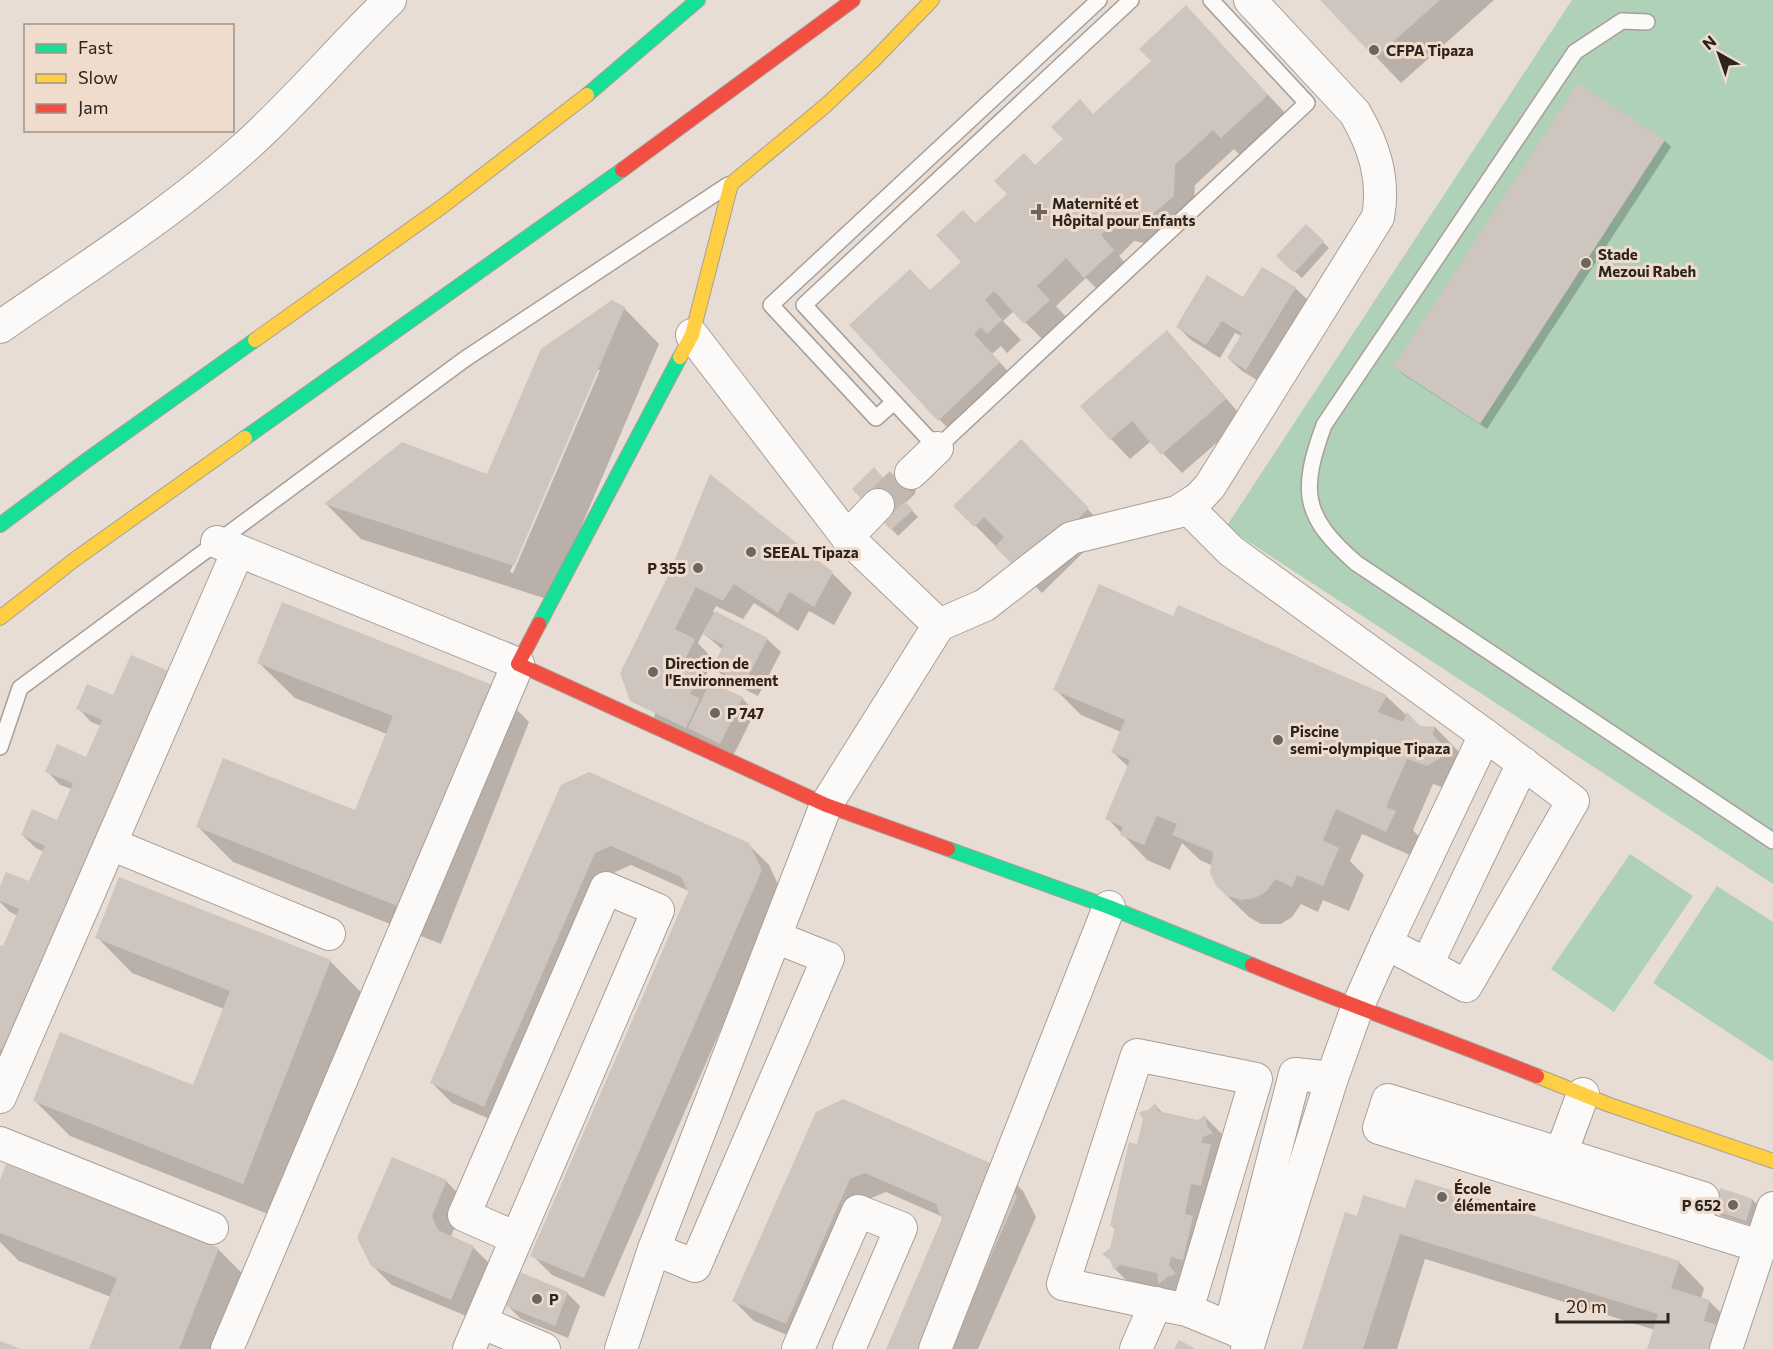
<svg xmlns="http://www.w3.org/2000/svg" width="1773" height="1349" viewBox="0 0 1773 1349" font-family="Commissioner,sans-serif">
	<rect width="100%" height="100%" fill="#e8ddd4"/>
	<g fill="#aed1b8">
		<polygon points="1572,0 1773,0 1773,884 1226,527"/>
		<polygon points="1630,854 1693,896 1614,1012 1551,969"/>
		<polygon points="1717,886 1773,922 1773,1062 1653,983"/>
	</g>
	<g fill="#0003" fill-rule="evenodd">
		<polygon points="1322,0 1494,0 1401,83"/>
		<polygon points="1205,27 1287,115 1242,157 1234,149 1195,185 1193,216 1158,246 1134,241 1119,256 1133,271 1105,297 1086,278 1056,306 1069,320 1045,342 1014,311 1003,321 1021,340 1007,353 1001,346 992,354 1019,383 958,439 939,419 931,292 963,262 976,225 1035,167 1094,115"/>
		<polygon points="1578,85 1665,141 1671,147 1487,429 1401,373 1395,367"/>
		<polygon points="1306,226 1329,248 1302,278 1278,256"/>
		<polygon points="1262,269 1295,288 1309,301 1260,382 1242,371 1228,358 1241,336 1235,333 1220,358 1191,340 1178,327 1244,299"/>
		<path d="M624,308L659,344L550,600L361,539L326,504L488,476ZM596,370H600L513,573L510,572Z"/>
		<polygon points="1166,332 1186,352 1244,419 1182,473 1151,441 1130,459 1111,439"/>
		<polygon points="1021,441 1107,529 1042,593 956,506"/>
		<polygon points="917,480 915,494 905,503 918,517 898,536 880,517 887,482"/>
		<polygon points="832,573 852,593 834,625 809,611 798,631 754,603 743,619 716,606 713,612 767,639 781,652 758,696 727,680 714,667 723,650 703,633 698,643 714,660 706,675 718,687 742,698 755,712 733,756 654,722 670,575"/>
		<polygon points="1174,618 1386,696 1419,727 1427,729 1435,727 1460,753 1453,791 1433,784 1413,830 1420,838 1412,856 1362,834 1350,861 1364,875 1349,911 1323,900 1318,912 1301,904 1292,917 1281,924 1261,924 1249,917 1222,891 1211,865 1200,860 1182,843 1170,870 1147,860 1107,818 1129,768 1113,752 1121,732 1081,715 1055,689"/>
		<polygon points="259,663 494,687 529,722 441,944 233,862 197,826 356,812 387,734 295,698"/>
		<polygon points="114,697 27,1066 0,1055 0,947 4,948 18,916 10,912 0,902 0,890 30,883 44,852 36,848 22,835 58,822 72,789 60,785 47,771 86,759 101,726 91,722 78,708"/>
		<polygon points="589,774 748,844 769,865 781,891 604,1297 552,1275 532,1255 689,891 631,865 615,872 504,1125 452,1103 432,1083"/>
		<polygon points="97,937 330,961 366,997 278,1218 70,1136 35,1101 193,1087 224,1009 132,973"/>
		<polygon points="1155,1105 1163,1113 1198,1121 1205,1117 1224,1136 1187,1296 1140,1284 1135,1289 1115,1269 1112,1262 1111,1249 1116,1230 1112,1226 1149,1111"/>
		<polygon points="817,1113 1003,1171 1023,1191 1036,1217 978,1349 888,1349 943,1217 886,1192 869,1199 806,1343 754,1321 734,1301"/>
		<polygon points="446,1181 466,1201 451,1236 473,1247 493,1267 471,1318 392,1285 372,1265"/>
		<polygon points="0,1184 218,1249 253,1284 228,1349 91,1349 111,1297 19,1261 0,1242"/>
		<polygon points="1721,1190 1753,1200 1759,1207 1753,1226 1721,1216 1715,1210"/>
		<polygon points="1406,1209 1679,1262 1704,1288 1701,1299 1709,1301 1735,1327 1739,1349 1649,1349 1655,1330 1425,1259 1397,1349 1303,1349 1358,1218"/>
		<polygon points="567,1293 580,1306 568,1338 521,1319 508,1306"/>
	</g>
	<g fill="#cfc5bf">
		<polygon points="1320,0 1440,0 1375,58"/>
		<polygon points="1186,5 1268,95 1221,138 1213,130 1175,165 1174,196 1138,227 1114,222 1101,235 1114,250 1084,278 1066,258 1037,286 1050,300 1024,324 994,291 985,300 1002,320 987,334 981,327 974,334 1000,362 938,421 849,325 910,269 930,290 961,262 936,235 963,210 975,223 1007,194 994,181 1024,153 1035,165 1063,139 1051,127 1080,99 1093,114 1151,61 1139,49"/>
		<polygon points="1578,83 1665,140 1480,424 1393,367"/>
		<polygon points="1306,224 1324,241 1294,273 1276,256"/>
		<polygon points="1262,267 1296,287 1246,370 1227,358 1242,333 1222,321 1206,345 1176,327 1207,275 1243,297"/>
		<polygon points="612,300 625,307 514,566 324,504 402,442 487,474 541,349"/>
		<polygon points="1167,330 1226,399 1161,455 1132,421 1110,440 1080,406"/>
		<polygon points="1021,439 1089,508 1022,574 995,547 1004,537 984,517 974,527 953,506"/>
		<polygon points="874,467 886,481 897,471 909,488 900,496 913,510 891,530 852,489"/>
		<polygon points="710,474 833,572 814,607 789,592 778,613 734,584 723,601 696,587 675,629 695,639 685,660 702,669 690,694 700,698 686,728 630,701 620,673 623,671 621,671 669,574"/>
		<polygon points="1099,584 1173,616 1178,605 1387,695 1378,712 1403,722 1407,712 1419,725 1427,727 1435,726 1433,735 1440,742 1442,747 1440,758 1427,766 1407,759 1386,807 1396,811 1386,832 1336,809 1323,840 1339,848 1323,886 1297,875 1292,887 1275,879 1267,891 1255,898 1241,900 1227,896 1217,887 1210,873 1213,852 1172,835 1177,824 1157,816 1144,845 1120,835 1123,827 1105,819 1130,760 1111,752 1125,720 1053,690"/>
		<polygon points="282,602 495,686 405,909 196,827 223,758 355,810 393,716 257,663"/>
		<polygon points="715,611 768,638 744,684 712,667 724,645 702,634"/>
		<polygon points="131,655 176,674 13,1054 0,1049 0,945 3,946 19,909 0,901 0,886 6,872 29,881 45,846 21,835 32,809 57,820 73,783 45,772 57,744 86,757 102,720 76,709 87,684 113,695"/>
		<polygon points="710,682 743,697 720,744 688,728"/>
		<polygon points="589,772 749,843 762,870 584,1278 530,1256 688,892 681,877 611,846 595,853 484,1107 430,1083 561,785"/>
		<polygon points="119,877 331,960 243,1184 33,1101 60,1032 193,1085 230,991 95,938"/>
		<polygon points="843,1099 1004,1169 1017,1197 950,1349 886,1349 942,1219 936,1204 865,1173 850,1179 786,1324 732,1301 816,1112"/>
		<polygon points="1156,1103 1158,1111 1198,1120 1205,1115 1207,1126 1213,1133 1203,1137 1201,1143 1211,1144 1201,1186 1191,1184 1185,1214 1193,1216 1183,1260 1171,1257 1169,1265 1176,1274 1167,1277 1159,1284 1157,1273 1120,1265 1114,1270 1110,1260 1102,1254 1110,1248 1115,1227 1110,1226 1129,1142 1137,1144 1143,1119 1139,1112 1148,1110"/>
		<polygon points="392,1157 447,1180 432,1216 438,1230 474,1246 451,1300 371,1266 357,1238"/>
		<polygon points="6,1164 219,1248 179,1349 89,1349 117,1278 0,1233 0,1180"/>
		<polygon points="1415,1179 1680,1261 1671,1288 1710,1300 1704,1321 1718,1325 1710,1349 1647,1349 1658,1314 1400,1234 1363,1349 1302,1349 1345,1212 1357,1216 1363,1195 1405,1208"/>
		<polygon points="1720,1188 1753,1199 1746,1221 1713,1210"/>
		<polygon points="520,1272 568,1292 555,1326 506,1306"/>
		<polygon points="1179,1340 1196,1349 1174,1349"/>
		<polygon points="0,1341 21,1349 0,1349"/>
	</g>
	<g fill="none" stroke-linecap="round" stroke-linejoin="round">
		<polyline stroke="#c2b8b0" stroke-width="32" stroke-dasharray="32 16" stroke-linecap="butt" points="878,505 911,473"/>
		<defs>
			<g id="lane">
				<polyline points="1131,0 804,305 937,448 1307,103 1211,0"/>
				<path d="M1647,22L1622,21L1575,52L1324,425C1300,491 1302,516 1356,563L1773,841"/>
				<polyline points="894,402 876,418 771,305 1099,0"/>
				<polyline points="0,747 20,688 465,359 728,185"/>
			</g>
			<g id="street">
				<path d="M0,327C82,270 168,216 243,149C295,103 340,48 390,0"/>
				<polyline points="911,473 937,448"/>
				<polyline points="1187,507 1231,551 1485,735 1573,801 1466,986 1386,943"/>
				<polyline points="847,537 878,505"/>
				<polyline points="217,542 518,664 227,1349"/>
				<path d="M939,625L985,605L1071,538L1177,512L1199,498L1210,486L1378,217C1385,179 1374,146 1355,113L1250,0"/>
				<polyline points="111,844 329,934"/>
				<polyline points="1427,964 1523,763"/>
				<polyline points="0,1097 238,551"/>
				<polyline points="0,1143 212,1228"/>
				<polyline points="1553,1175 1583,1094"/>
				<polyline points="1694,1226 1703,1198 1388,1100 1379,1128 1759,1246"/>
				<polyline points="654,1249 695,1266 828,958 775,937"/>
				<polyline points="1187,1310 1256,1079 1137,1055 1063,1284 1187,1310 1250,1336"/>
				<polyline points="481,1322 544,1349"/>
				<polyline points="1230,1327 1295,1074 1332,1078"/>
				<polyline points="469,1349 658,910 606,888 464,1215 516,1238"/>
				<polyline points="621,1349 654,1249 826,805 939,625 847,537 692,335"/>
				<polyline points="798,1349 858,1211 901,1228 849,1349"/>
				<polyline points="935,1349 1109,907"/>
				<polyline points="1136,1349 1156,1303"/>
				<polyline points="1247,1349 1332,1078 1357,1008 1386,943 1485,735"/>
				<polyline points="1726,1349 1773,1208"/>
			</g>
			<g id="fast">
				<polyline points="587,95 698,0"/>
				<polyline points="245,438 622,170"/>
				<polyline points="0,525 87,460 255,340"/>
				<polyline points="539,624 680,357"/>
				<polyline points="948,849 1109,907 1252,965"/>
			</g>
			<g id="slow">
				<polyline points="255,340 443,206 587,95"/>
				<polyline points="680,357 692,335 731,184 825,106 873,61 932,0"/>
				<polyline points="0,618 74,560 245,438"/>
				<polyline points="1537,1076 1607,1104 1773,1161"/>
			</g>
			<g id="jam">
				<polyline points="622,170 853,0"/>
				<polyline points="539,624 518,664 826,805 948,849"/>
				<path d="M1252,965C1346,1004 1442,1038 1537,1076"/>
			</g>
		</defs>
		<use href="#lane" stroke="#a89f99" stroke-width="18"/>
		<use href="#street" stroke="#a89f99" stroke-width="34"/>
		<use href="#fast" stroke="#a89f99" stroke-width="16"/>
		<use href="#slow" stroke="#a89f99" stroke-width="16"/>
		<use href="#jam" stroke="#a89f99" stroke-width="16"/>
		<use href="#lane" stroke="#fcfaf9" stroke-width="15"/>
		<use href="#street" stroke="#fcfaf9" stroke-width="32"/>
		<use href="#fast" stroke="#16e098" stroke-width="14"/>
		<use href="#slow" stroke="#ffcf43" stroke-width="14"/>
		<use href="#jam" stroke="#f24e42" stroke-width="14"/>
	</g>
	<g fill="#6e655e" stroke="#f0dccc" stroke-width="2">
		<circle cx="1374" cy="50" r="6"/>
		<path d="M1036 203h6v6h6v6h-6v6h-6v-6h-6v-6h6z"/>
		<circle cx="1586" cy="263" r="6"/>
		<circle cx="751" cy="552" r="6"/>
		<circle cx="698" cy="568" r="6"/>
		<circle cx="653" cy="672" r="6"/>
		<circle cx="715" cy="713" r="6"/>
		<circle cx="1278" cy="740" r="6"/>
		<circle cx="1442" cy="1197" r="6"/>
		<circle cx="1733" cy="1205" r="6"/>
		<circle cx="537" cy="1299" r="6"/>
	</g>
	<g text-anchor="middle" dominant-baseline="central" stroke-width="6" stroke-linejoin="round" paint-order="stroke">
		<g font-size="15" font-weight="bold" fill="#2c241e" stroke="#f0dccc" text-anchor="start">
			<text x="1386" y="50">CFPA Tipaza</text>
			<text x="1052" y="203">Maternité et<tspan x="1052" dy="17">Hôpital pour Enfants</tspan></text>
			<text x="1598" y="254">Stade<tspan x="1598" dy="17">Mezoui Rabeh</tspan></text>
			<text x="763" y="552">SEEAL Tipaza</text>
			<text x="686" y="568" text-anchor="end">P 355</text>
			<text x="665" y="663">Direction de<tspan x="665" dy="17">l'Environnement</tspan></text>
			<text x="727" y="713">P 747</text>
			<text x="1290" y="731">Piscine<tspan x="1290" dy="17">semi-olympique Tipaza</tspan></text>
			<text x="1454" y="1188">École<tspan x="1454" dy="17">élémentaire</tspan></text>
			<text x="1721" y="1205" text-anchor="end">P 652</text>
			<text x="549" y="1299">P</text>
		</g>
	</g>
	<rect x="24" y="24" width="210" height="108" fill="#f0dccc" stroke="#a29286" stroke-width="1.5"/>
	<rect x="36" y="44" width="30" height="9" fill="#16e098" stroke="#a29286" stroke-width="1.5"/>
	<text x="78" y="54" font-size="18" fill="#2c241e">Fast</text>
	<rect x="36" y="74" width="30" height="9" fill="#ffcf43" stroke="#a29286" stroke-width="1.5"/>
	<text x="78" y="84" font-size="18" fill="#2c241e">Slow</text>
	<rect x="36" y="104" width="30" height="9" fill="#f24e42" stroke="#a29286" stroke-width="1.5"/>
	<text x="78" y="114" font-size="18" fill="#2c241e">Jam</text>
	<g transform="translate(1719 54) rotate(320)" stroke="#f0dccc" stroke-width="4.5" paint-order="stroke">
	<path d="M0-4.5L10 22L0 15L-10 22Z" fill="#2c241e"/>
	<text y="-9" font-size="16" font-weight="bold" text-anchor="middle" fill="#2c241e">N</text>
	</g>
	<path d="M1557 1313v9h111v-9" fill="none" stroke="#2c241e" stroke-width="3"/>
	<text x="1566" y="1313" font-size="18" fill="#2c241e" stroke="#f0dccc" stroke-width="4.5" paint-order="stroke">20 m</text>
</svg>
